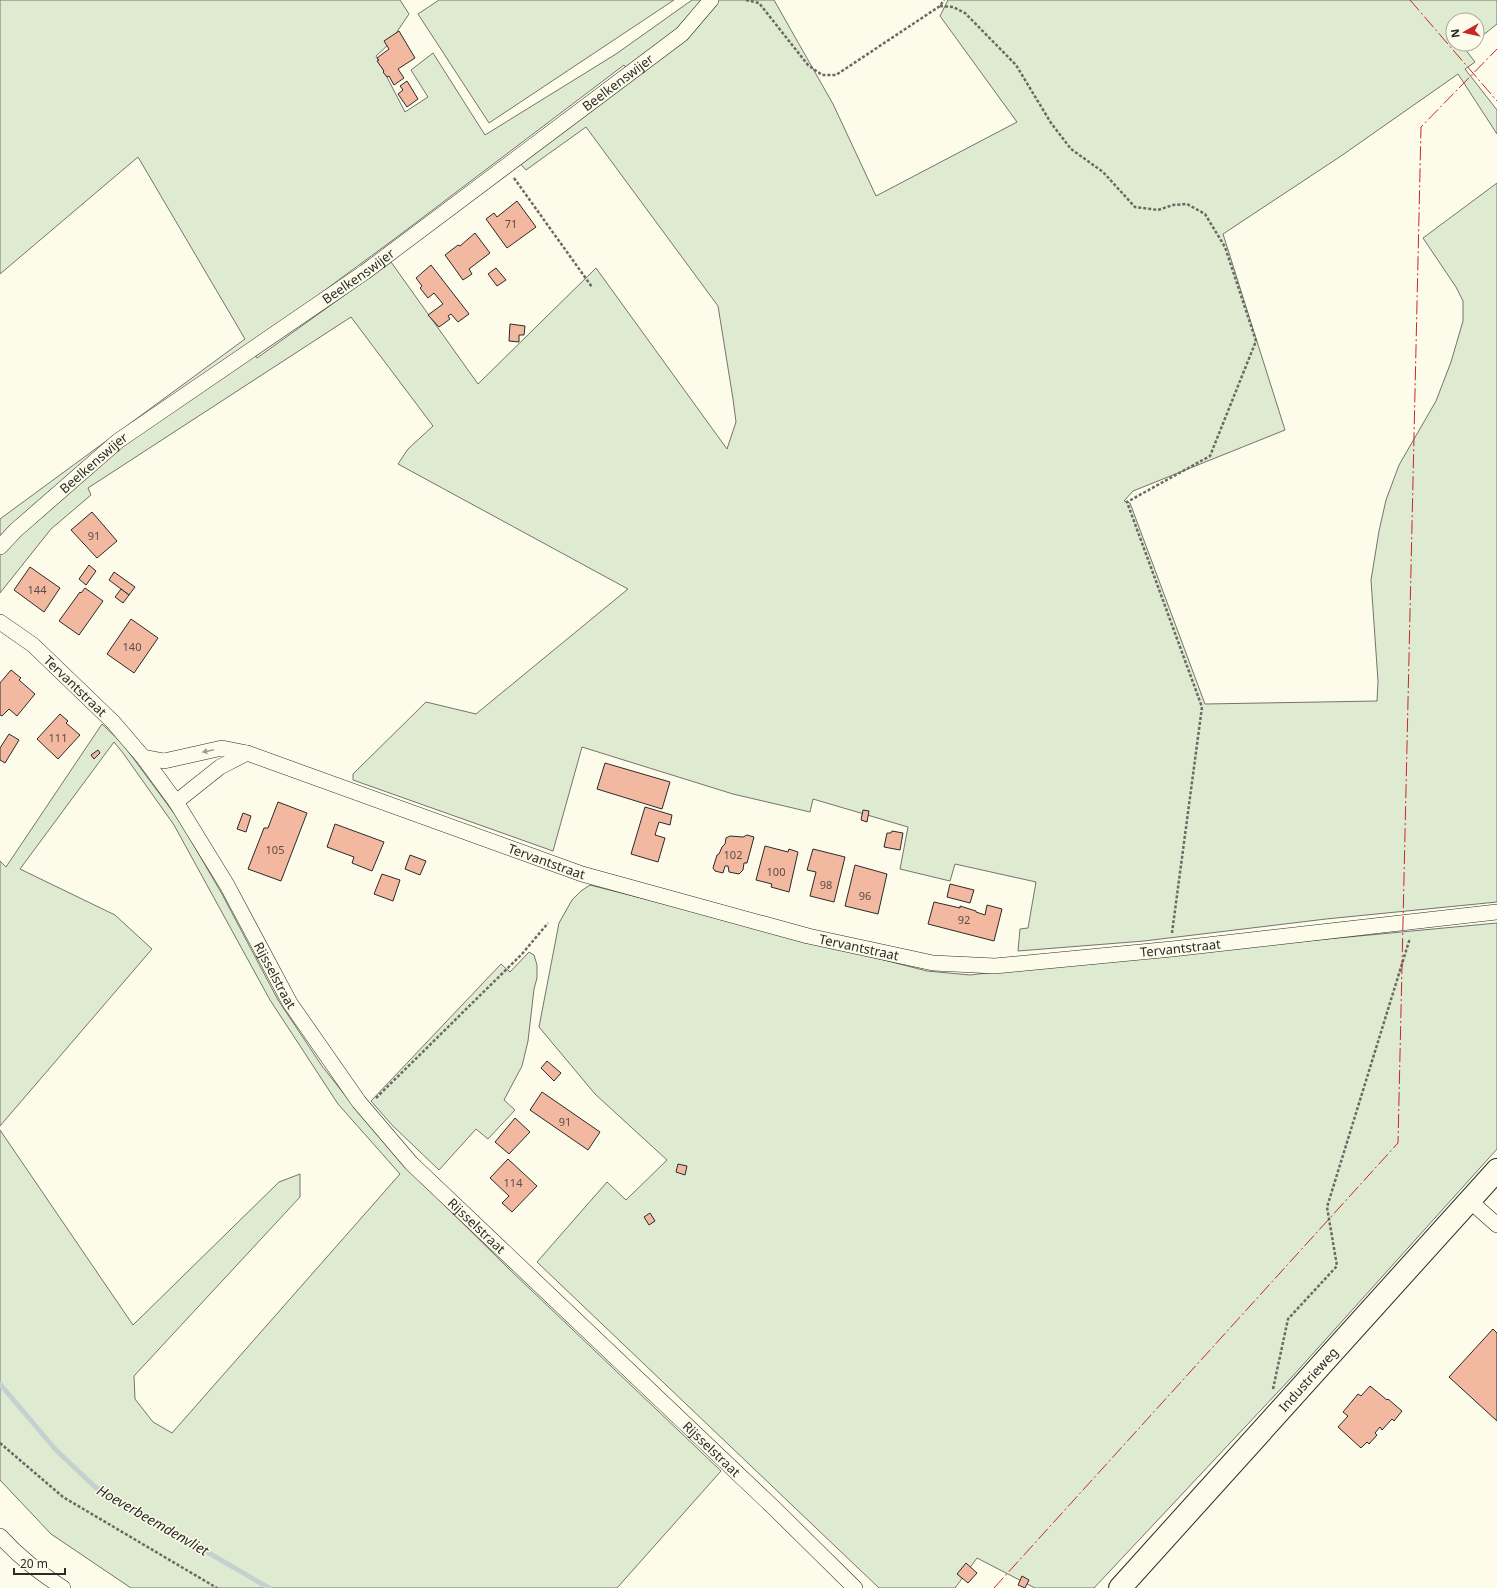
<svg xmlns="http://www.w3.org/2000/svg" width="1497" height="1588" viewBox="0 0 1497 1588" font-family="'Noto Sans',sans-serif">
	<rect width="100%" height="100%" fill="#fdfbea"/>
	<g fill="#deebd1" stroke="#74746e" fill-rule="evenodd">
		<path d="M0,0H400L409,14L388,45L376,56L405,112L428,97L411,70L433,53L485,135L616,54L692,0H774L833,104L876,196L1017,122L940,16L948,0H1497V24L1477,40V20H1453V44H1472L1465,49L1475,62L1465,69L1497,110V134L1458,74L1341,156L1223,234L1285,430L1133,491L1124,501L1130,503L1205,704L1377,701L1378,681L1371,580L1379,531L1386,500L1399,465L1436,401L1451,362L1463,321V301L1456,287L1423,238L1497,183V902L1326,919L1144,941L1018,951L1020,929L1028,928L1036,882L955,864L950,881L900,869L908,827L813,799L810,812L733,794L582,747L553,851L353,780V774L426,702L476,714L628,589L398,464L408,449L433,426L351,317L88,488L91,495L51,529L0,593V519L245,339L138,157L0,274ZM624,65L632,76L517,160L526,170L586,127L718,306L733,399L736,422L727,449L596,268L478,384L391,262L257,358L249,346L397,237Z"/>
		<polygon points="439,0 674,0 489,123 418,14"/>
		<polygon points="102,724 122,743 179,820 222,894 278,1000 322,1066 348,1099 405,1166 509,1269 721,1471 617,1588 131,1588 51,1534 0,1480 0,1130 133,1325 279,1182 300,1174 300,1197 134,1376 135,1399 153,1422 172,1433 400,1174 338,1104 270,1000 174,825 123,753 114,742 20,869 115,915 152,949 0,1126 0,861 6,867"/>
		<polygon points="590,885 927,971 970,975 1061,964 1497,923 1497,1149 1291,1378 1094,1588 1035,1588 977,1558 955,1588 879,1588 537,1262 607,1182 626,1200 667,1160 595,1094 539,1027 559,923 572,900 581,891"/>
		<polygon points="529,952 534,955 537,965 537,978 534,989 528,1041 522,1066 504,1100 515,1110 488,1139 476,1129 439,1170 392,1125 371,1101 501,964 510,972"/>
	</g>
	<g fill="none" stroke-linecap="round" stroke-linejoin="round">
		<polyline stroke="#c7d0d0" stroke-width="5" points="0,1384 56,1450 95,1487 269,1588"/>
	</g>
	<g fill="#f2b8a0" stroke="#2b2b2b">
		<polygon points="399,31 415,58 398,69 404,78 394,85 389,76 387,77 383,72 384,71 377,61 379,60 377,58 389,49 384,41"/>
		<polygon points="407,81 418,99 407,107 398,94 403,90 400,86"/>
		<polygon points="517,201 536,227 507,248 486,219 494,213 497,217"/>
		<polygon points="475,233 490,253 469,269 472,274 463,280 445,255 458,245 460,246"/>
		<polygon points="431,265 469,314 458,322 451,314 448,316 450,319 439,327 428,315 443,304 434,293 428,298 420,288 422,286 416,278"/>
		<polygon points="496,268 506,280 497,286 488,274"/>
		<polygon points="510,324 525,326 524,335 519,335 519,342 509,341"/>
		<polygon points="92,512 117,541 97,558 71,530"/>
		<polygon points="89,565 96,571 86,585 79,579"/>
		<polygon points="30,567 60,588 44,612 14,590"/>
		<polygon points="114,572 135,587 129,595 109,580"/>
		<polygon points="85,588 103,601 79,635 59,621 80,592 81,593"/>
		<polygon points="121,589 129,595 123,603 115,597"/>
		<polygon points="131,619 158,638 134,673 107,654"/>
		<polygon points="11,670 21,678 19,680 35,694 17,716 9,709 2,716 0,715 0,683"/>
		<polygon points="60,714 68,721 66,723 80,735 58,759 37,739"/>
		<polygon points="9,734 19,740 5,763 0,760 0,748"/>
		<polygon points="98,750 100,753 94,759 91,755"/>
		<polygon points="605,763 670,782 662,809 597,789"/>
		<polygon points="278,802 307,813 281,881 248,869 264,828 268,828"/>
		<polygon points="645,807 672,815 670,825 659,822 655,835 665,838 658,862 631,854"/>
		<polygon points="863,810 869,811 867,822 861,820"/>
		<polygon points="243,813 251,816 246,832 237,829"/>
		<polygon points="335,824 384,842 372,871 352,863 354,857 327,847"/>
		<polygon points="892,831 903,833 900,850 884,847 887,833 891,833"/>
		<polygon points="747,835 754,837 747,863 744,863 743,870 739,874 729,872 728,866 725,866 723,873 715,871 713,868 717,855 719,854 722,847 725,844 726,838 730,836 743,837"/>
		<polygon points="765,846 788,852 789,849 798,852 789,892 771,887 772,884 756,880"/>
		<polygon points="813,849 845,857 834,902 810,896 816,872 807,870"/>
		<polygon points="410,855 426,861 420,875 405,869"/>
		<polygon points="855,865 887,874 878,914 845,906"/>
		<polygon points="382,874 400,880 393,901 374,894"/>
		<polygon points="950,884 974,890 970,903 947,897"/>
		<polygon points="934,902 960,908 960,906 976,911 976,912 985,915 987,905 1002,909 994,941 928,924"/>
		<polygon points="547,1061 561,1073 554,1081 541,1068"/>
		<polygon points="542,1092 600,1132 588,1150 530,1110"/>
		<polygon points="515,1118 530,1132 509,1154 495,1142"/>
		<polygon points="508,1159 537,1186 512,1212 502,1203 509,1196 490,1178"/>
		<polygon points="678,1164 687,1166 685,1175 676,1172"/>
		<polygon points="650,1213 655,1221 649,1225 644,1217"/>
		<polygon points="1493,1329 1497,1333 1497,1421 1449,1377"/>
		<polygon points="1370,1386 1387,1400 1388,1399 1402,1411 1394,1421 1392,1419 1382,1430 1380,1427 1375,1433 1377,1435 1369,1444 1367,1442 1361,1448 1338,1427 1348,1416 1343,1412 1358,1394 1361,1396"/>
		<polygon points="966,1563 977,1573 968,1583 957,1574"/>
		<polygon points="1022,1576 1029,1580 1025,1588 1018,1585"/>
	</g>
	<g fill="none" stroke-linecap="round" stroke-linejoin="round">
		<defs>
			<g id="street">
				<path id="s1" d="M0,547L16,530L118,441L365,272L682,34L711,0"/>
				<path id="s2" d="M0,622L33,645L113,722L143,757L176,802L227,885L290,1003L359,1102L411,1163L775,1509L855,1588"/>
				<path id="s3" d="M143,757L164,761L222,748L247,753L582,874L808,936L933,963L995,966L1172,949L1497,912"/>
				<polyline points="176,802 220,767 247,753"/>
				<polyline points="1470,1201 1497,1225"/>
				<path d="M0,1536C20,1558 39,1572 63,1588"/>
			</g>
			<g id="secondary">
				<path id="s4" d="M1120,1588L1497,1170"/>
			</g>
		</defs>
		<use href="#street" stroke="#2b2b2b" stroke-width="16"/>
		<use href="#secondary" stroke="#2b2b2b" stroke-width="24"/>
		<g stroke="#6a6964" stroke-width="2.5" stroke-dasharray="3 2" stroke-linecap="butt">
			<polyline points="746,0 759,3 808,65 822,75 836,75 940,6 944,0"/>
			<polyline points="940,6 953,7 965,13 1016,65 1051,123 1071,149 1103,172 1135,207 1158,210 1173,205 1187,204 1205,214 1225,247 1256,341 1210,456 1127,502 1202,707 1172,933"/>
			<polyline points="514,178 592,287"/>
			<polyline points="376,1098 522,954 548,923"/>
			<polyline points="1273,1389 1288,1319 1337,1266 1327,1207 1410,938"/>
			<polyline points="0,1443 63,1497 217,1588"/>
		</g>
		<use href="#street" stroke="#fdfbea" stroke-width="15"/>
		<use href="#secondary" stroke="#fdfbea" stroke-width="22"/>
		<g stroke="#c62828" stroke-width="1" stroke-dasharray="14 3 2 3" stroke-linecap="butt">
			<polyline points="1410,0 1497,101"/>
			<polyline points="994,1588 1398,1143 1421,127 1497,49"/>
		</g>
	</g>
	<defs><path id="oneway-solid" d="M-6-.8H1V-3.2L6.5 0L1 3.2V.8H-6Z"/></defs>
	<use fill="#9e9d94" href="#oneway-solid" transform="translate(208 751) rotate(168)"/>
	<g text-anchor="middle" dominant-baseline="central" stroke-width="3" stroke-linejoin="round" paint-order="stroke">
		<g font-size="11" fill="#5d4e48">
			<text x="511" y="223">71</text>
			<text x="94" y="535">91</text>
			<text x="37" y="589">144</text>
			<text x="132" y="646">140</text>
			<text x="58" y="737">111</text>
			<text x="275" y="849">105</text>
			<text x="733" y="854">102</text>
			<text x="776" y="871">100</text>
			<text x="826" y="884">98</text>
			<text x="865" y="895">96</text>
			<text x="964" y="919">92</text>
			<text x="565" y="1121">91</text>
			<text x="513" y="1182">114</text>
		</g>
		<g font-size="13" fill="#2b2b2b" stroke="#fdfbea">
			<text stroke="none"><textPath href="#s1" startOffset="774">Beelkenswijer</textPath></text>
			<text stroke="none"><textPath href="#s1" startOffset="450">Beelkenswijer</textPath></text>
			<text stroke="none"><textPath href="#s1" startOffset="126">Beelkenswijer</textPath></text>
			<text stroke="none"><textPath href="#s2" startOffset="99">Tervantstraat</textPath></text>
			<text stroke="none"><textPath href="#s3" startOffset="425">Tervantstraat</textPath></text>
			<text stroke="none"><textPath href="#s3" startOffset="749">Tervantstraat</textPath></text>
			<text stroke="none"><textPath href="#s3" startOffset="1073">Tervantstraat</textPath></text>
			<text stroke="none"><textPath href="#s2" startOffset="453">Rijsselstraat</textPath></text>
			<text stroke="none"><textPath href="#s2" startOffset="776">Rijsselstraat</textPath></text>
			<text stroke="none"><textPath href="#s4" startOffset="281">Industrieweg</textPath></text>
			<text stroke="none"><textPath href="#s2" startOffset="1100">Rijsselstraat</textPath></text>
		</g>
		<g font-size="14" font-style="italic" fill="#2b2b2b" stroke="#fdfbea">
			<text transform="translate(153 1520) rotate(30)">Hoeverbeemdenvliet</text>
		</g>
	</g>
	<g transform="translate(1465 32) rotate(262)"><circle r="19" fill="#fdfbea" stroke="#a9a89e"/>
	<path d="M0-3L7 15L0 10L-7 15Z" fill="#c62828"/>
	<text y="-6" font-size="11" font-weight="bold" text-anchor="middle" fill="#2b2b2b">N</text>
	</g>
	<path d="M14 1568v6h51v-6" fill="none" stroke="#2b2b2b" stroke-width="2"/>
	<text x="20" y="1568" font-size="12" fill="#2b2b2b" stroke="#fdfbea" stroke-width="3" paint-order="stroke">20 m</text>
</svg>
